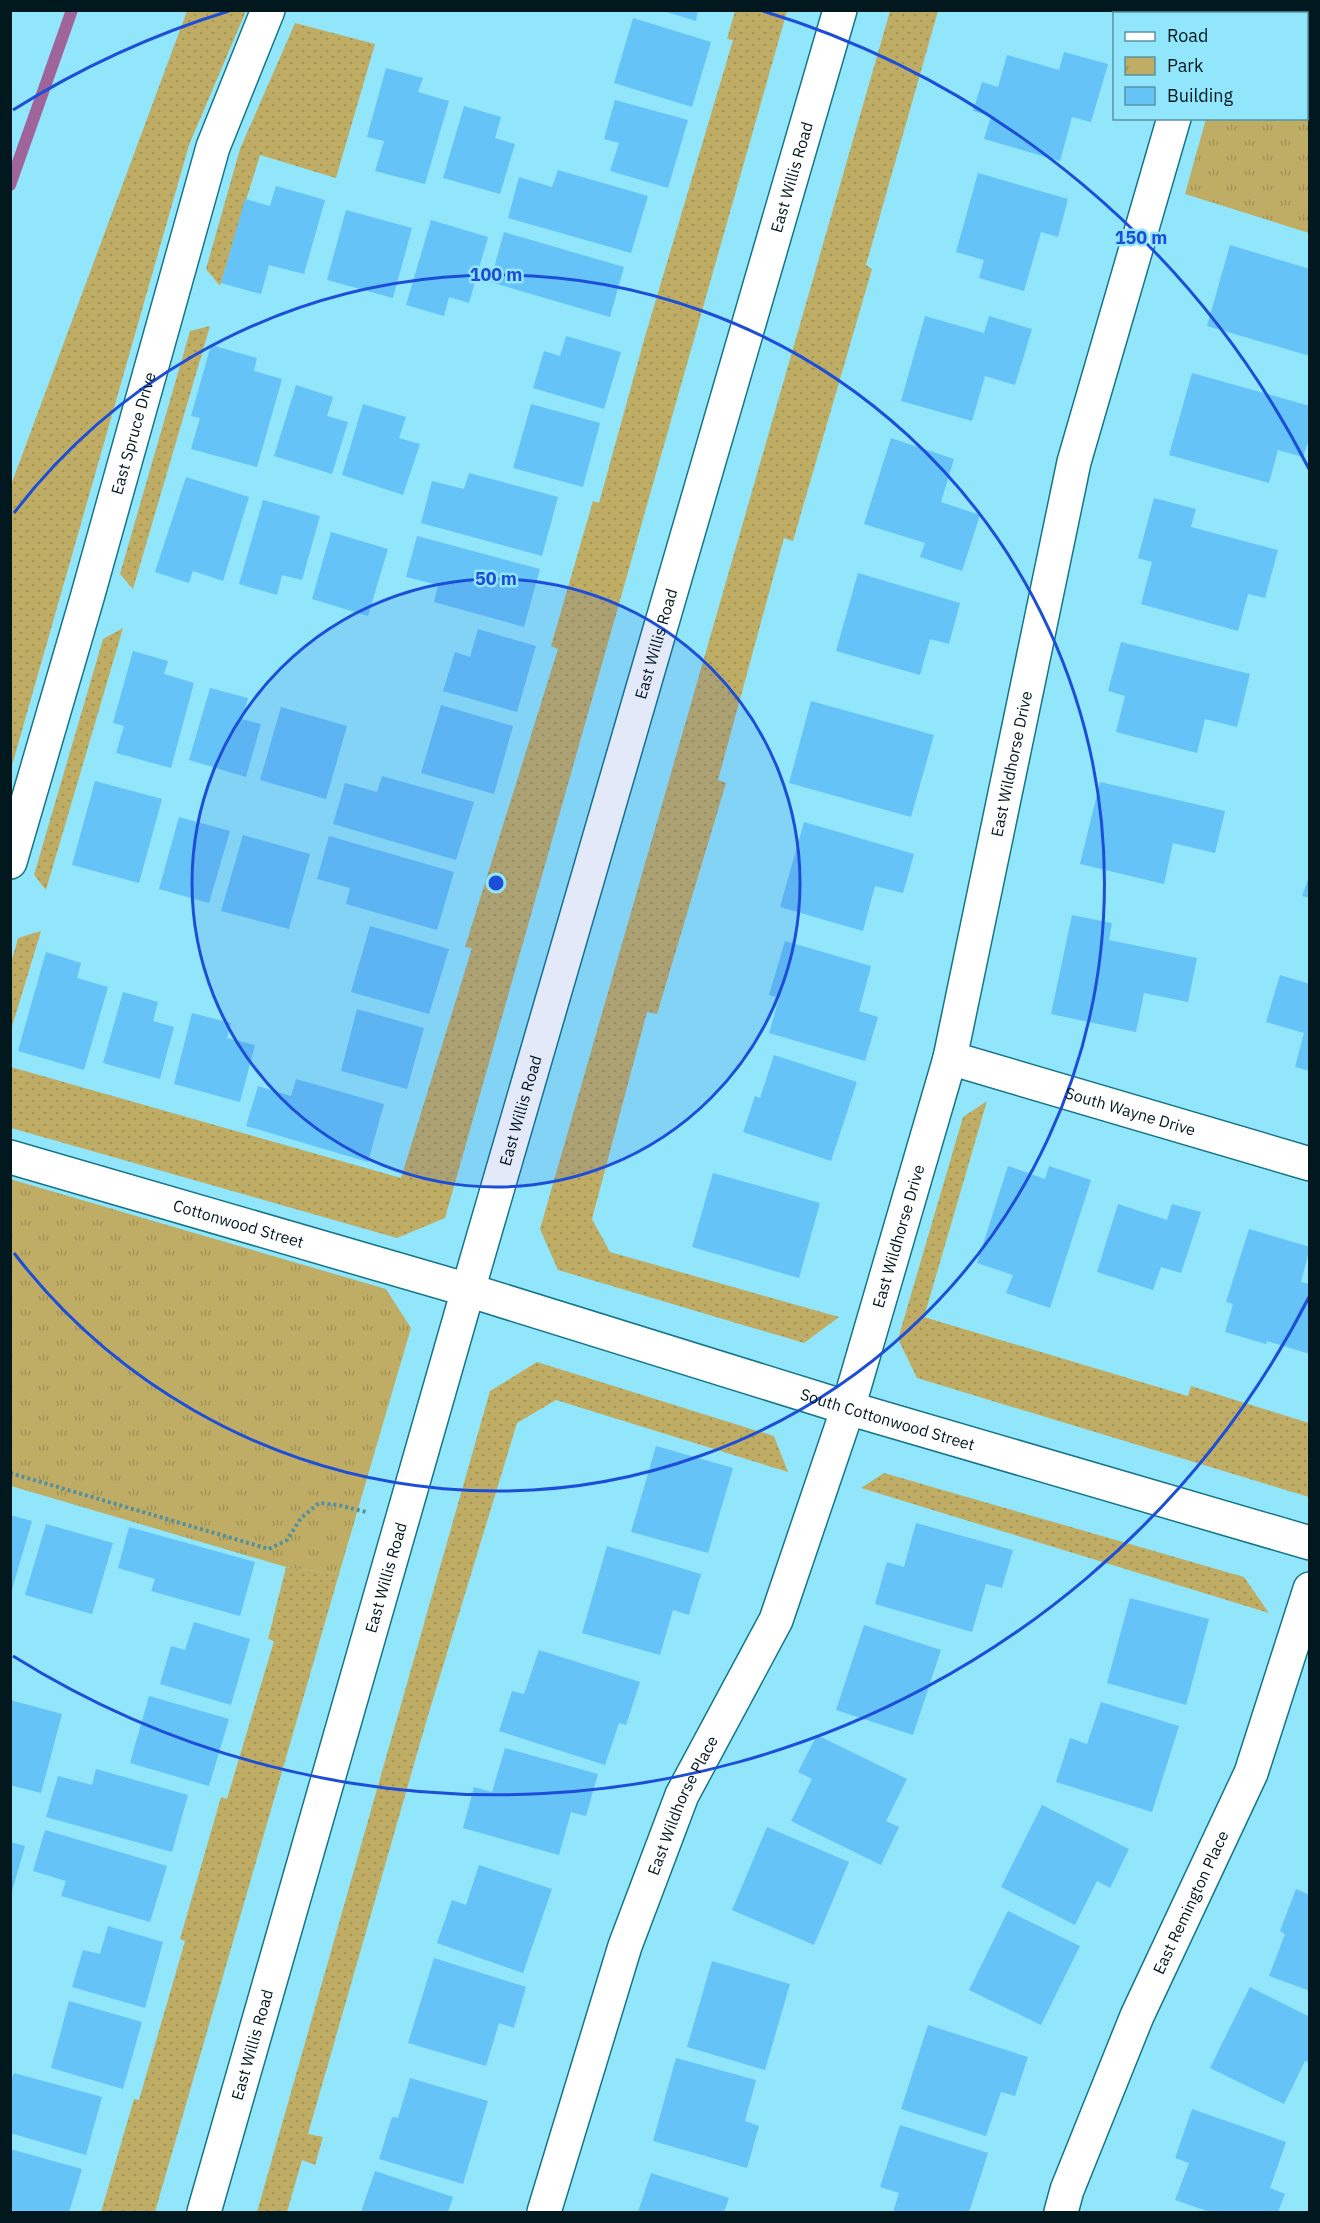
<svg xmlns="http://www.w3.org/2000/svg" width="1320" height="2223" viewBox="0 0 1320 2223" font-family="'IBM Plex Sans',sans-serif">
	<defs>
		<pattern id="grass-dots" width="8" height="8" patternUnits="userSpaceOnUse" patternTransform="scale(1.5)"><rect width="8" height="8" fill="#c0ad65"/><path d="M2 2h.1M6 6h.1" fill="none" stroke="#a39457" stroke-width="1.8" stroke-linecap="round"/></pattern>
		<pattern id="park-tufts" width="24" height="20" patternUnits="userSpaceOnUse" patternTransform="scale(1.5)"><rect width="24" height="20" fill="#c0ad65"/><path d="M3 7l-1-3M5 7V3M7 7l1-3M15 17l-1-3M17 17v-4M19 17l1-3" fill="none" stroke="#a39457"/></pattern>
	</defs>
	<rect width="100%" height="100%" fill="#91e6fb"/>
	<g fill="url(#grass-dots)">
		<polygon points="187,11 246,11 189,145 11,769 11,485"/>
		<polygon points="735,11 787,11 445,1218 397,1238 11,1128 11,1067 401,1178 472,948 465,947 558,649 551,646 593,501 599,503 644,340 733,40 727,39"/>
		<polygon points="890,11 938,11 866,265 872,269 793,541 784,538 718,780 726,783 657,1014 647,1012 592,1219 610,1252 839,1317 804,1343 558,1270 540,1229"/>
		<polygon points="295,23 375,44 336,178 260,155 220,286 206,269 240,149"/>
		<polygon points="210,326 133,589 120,574 190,331"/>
		<polygon points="123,628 46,890 34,875 103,639"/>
		<polygon points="41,931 11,1030 11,963 18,938"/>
		<polygon points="987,1101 924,1317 1188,1396 1191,1386 1309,1423 1309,1497 917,1378 898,1339 963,1117"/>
		<polygon points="537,1362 774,1436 788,1472 556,1400 517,1423 427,1719 308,2134 323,2137 315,2165 302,2160 287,2212 257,2212 490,1391"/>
		<polygon points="884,1473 1244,1577 1269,1613 861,1488"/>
		<polygon points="286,1567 339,1574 155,2212 101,2212 134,2099 139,2100 185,1941 180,1939 221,1797 227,1799 274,1641 268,1639"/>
	</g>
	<g fill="url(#park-tufts)">
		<polygon points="1237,11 1309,11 1309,233 1185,194 1206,119 1306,118 1306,14 1236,13"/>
		<polygon points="10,1179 386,1289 411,1328 339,1574 286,1567 11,1486"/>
	</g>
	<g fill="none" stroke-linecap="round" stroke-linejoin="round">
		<polyline stroke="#9f659a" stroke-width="12" points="10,185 72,10"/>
	</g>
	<g fill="#65c3f7">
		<polygon points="660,10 698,10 696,21"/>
		<polygon points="633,18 711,42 692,107 614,83"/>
		<polygon points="1064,52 1108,64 1091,122 1072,117 1060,161 984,139 991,116 973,111 982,82 998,87 1007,55 1059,70"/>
		<polygon points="386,68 423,78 418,92 449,101 425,184 375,171 384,141 367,137"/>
		<polygon points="615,100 688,120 668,188 610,171 619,143 604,139"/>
		<polygon points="464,106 501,117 495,138 515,144 500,194 443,178"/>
		<polygon points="558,170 648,196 631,253 508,218 519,177 552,187"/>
		<polygon points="978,173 1068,199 1058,237 1041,232 1024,291 979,278 984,260 956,252"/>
		<polygon points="276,186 325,200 304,274 269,265 261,294 221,283 245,199 270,206"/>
		<polygon points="346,210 412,228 393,298 327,280"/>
		<polygon points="431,220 488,237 469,303 449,297 444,316 406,305"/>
		<polygon points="504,232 624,267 610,317 490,282"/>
		<polygon points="1230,245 1310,269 1310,356 1207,326"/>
		<polygon points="925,316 984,333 989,316 1032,329 1015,385 985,376 972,421 901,401"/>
		<polygon points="566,336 621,352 604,409 533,388 544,351 560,356"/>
		<polygon points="211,345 257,358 254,371 282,379 257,467 191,449 200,418 191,416"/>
		<polygon points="1192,373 1310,406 1310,436 1303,457 1278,450 1269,483 1169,455"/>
		<polygon points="296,385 333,397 327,416 348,422 332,474 274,456"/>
		<polygon points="363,404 406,417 399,438 420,444 403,495 342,475"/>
		<polygon points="531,404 600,423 583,487 513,468"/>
		<polygon points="891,438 954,459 941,502 980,515 962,571 920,557 925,543 864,524"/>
		<polygon points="469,473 558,497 542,556 421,523 432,481 464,489"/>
		<polygon points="186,477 249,497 223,581 193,571 189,583 155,572"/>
		<polygon points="1154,498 1196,509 1191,527 1278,550 1265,598 1248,594 1238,631 1141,604 1152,562 1138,558"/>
		<polygon points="263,500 320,516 302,580 282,575 277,595 239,584"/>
		<polygon points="331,532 388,549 368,616 312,599"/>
		<polygon points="417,536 540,569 524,627 434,602 438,585 406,577"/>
		<polygon points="858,573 960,603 949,644 930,639 920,675 836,651"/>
		<polygon points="478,629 536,646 517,712 443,691 455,652 470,657"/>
		<polygon points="1121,642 1250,674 1237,727 1205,719 1197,753 1116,732 1125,696 1108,691"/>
		<polygon points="133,651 168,661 164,674 194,683 171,768 116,753 124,726 113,723"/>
		<polygon points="210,688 248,698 242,719 261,724 246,777 189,760"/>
		<polygon points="811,701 934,735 911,817 789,783"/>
		<polygon points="441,705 513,726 494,794 421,773"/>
		<polygon points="281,707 347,726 326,799 260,780"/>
		<polygon points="382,776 474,802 456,860 333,824 345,783 377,792"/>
		<polygon points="95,781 162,799 139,883 72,865"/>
		<polygon points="1100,782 1225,811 1215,853 1173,843 1164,884 1080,864"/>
		<polygon points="179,817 230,831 209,903 159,889"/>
		<polygon points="804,822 914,854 903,893 875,886 863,931 780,907"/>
		<polygon points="243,835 310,854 289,929 221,911"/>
		<polygon points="329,836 454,872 437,930 346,904 350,888 317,879"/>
		<polygon points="1310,874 1310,898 1302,896"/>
		<polygon points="1072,915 1112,923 1109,940 1197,958 1188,1002 1144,993 1136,1032 1051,1014"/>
		<polygon points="370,926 449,949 429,1014 351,992"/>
		<polygon points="785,941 871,966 859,1011 878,1017 865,1061 769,1033 779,998 769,995"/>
		<polygon points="46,952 81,963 77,978 108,987 84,1070 18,1051"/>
		<polygon points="1280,975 1310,984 1310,1071 1295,1067 1304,1033 1266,1022"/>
		<polygon points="123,992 158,1002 153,1021 174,1027 160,1079 103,1063"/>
		<polygon points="357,1009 424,1028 407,1089 341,1071"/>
		<polygon points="192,1013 231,1023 227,1038 255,1045 240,1102 174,1084"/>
		<polygon points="774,1055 857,1082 831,1161 743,1132 755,1096 760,1098"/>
		<polygon points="296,1079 384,1104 368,1162 246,1126 258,1086 291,1096"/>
		<polygon points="1008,1166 1045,1179 1049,1166 1091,1180 1050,1308 1006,1293 1013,1275 977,1263"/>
		<polygon points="713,1173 820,1203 799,1278 692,1247"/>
		<polygon points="1118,1204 1167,1220 1172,1204 1201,1212 1181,1273 1161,1267 1153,1290 1097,1272"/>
		<polygon points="1249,1229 1310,1247 1301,1282 1310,1284 1310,1354 1267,1341 1266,1344 1225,1332 1233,1304 1226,1302"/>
		<polygon points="656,1446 733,1468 708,1553 631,1532"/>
		<polygon points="10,1515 32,1521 11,1593 10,1593"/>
		<polygon points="916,1523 1013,1550 1002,1588 986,1584 972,1632 875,1604 887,1562 904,1567"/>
		<polygon points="46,1524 113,1543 92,1614 25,1595"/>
		<polygon points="129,1527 255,1562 240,1616 151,1591 155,1579 118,1568"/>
		<polygon points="607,1546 701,1574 689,1615 673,1610 660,1655 582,1633"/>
		<polygon points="1130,1598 1209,1619 1186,1705 1107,1683"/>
		<polygon points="194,1622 250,1639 231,1705 160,1684 171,1646 185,1650"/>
		<polygon points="864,1625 941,1650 913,1735 836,1710"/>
		<polygon points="539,1650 640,1682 626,1725 619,1723 605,1765 499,1731 512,1691 524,1694"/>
		<polygon points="149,1696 229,1719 209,1786 130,1763"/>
		<polygon points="10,1700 62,1714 41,1793 10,1785"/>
		<polygon points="1101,1702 1179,1726 1152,1812 1056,1782 1070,1738 1087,1744"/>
		<polygon points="817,1735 907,1779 886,1821 899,1827 881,1865 791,1821 812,1779 798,1772"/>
		<polygon points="505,1748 598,1774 586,1816 571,1812 559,1855 463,1828 474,1787 492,1792"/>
		<polygon points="96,1769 188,1795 172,1852 46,1817 58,1776 92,1785"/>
		<polygon points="1042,1805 1129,1849 1110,1888 1097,1881 1075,1925 1001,1887"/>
		<polygon points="767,1827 849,1862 814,1945 732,1910"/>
		<polygon points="45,1830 167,1866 150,1922 61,1896 66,1881 33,1871"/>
		<polygon points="10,1842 25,1846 11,1895 10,1895"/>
		<polygon points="479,1865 552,1889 523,1973 437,1943 452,1900 466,1905"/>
		<polygon points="1296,1889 1310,1895 1310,1991 1269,1976 1285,1934 1280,1931"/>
		<polygon points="1008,1911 1080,1946 1041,2025 969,1990"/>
		<polygon points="108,1926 163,1942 145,2008 72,1987 83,1950 100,1954"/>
		<polygon points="434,1958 526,1987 514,2028 499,2023 486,2066 408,2043"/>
		<polygon points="712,1961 790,1984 765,2070 687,2047"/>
		<polygon points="1250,1987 1310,2017 1310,2063 1305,2061 1284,2104 1210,2068"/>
		<polygon points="69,2001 142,2022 123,2089 51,2068"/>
		<polygon points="928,2025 1028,2057 1015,2096 1001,2092 986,2136 901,2109"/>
		<polygon points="676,2058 756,2080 745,2121 759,2126 747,2168 653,2141"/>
		<polygon points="14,2073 102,2097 86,2155 10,2133 10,2084"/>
		<polygon points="410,2078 488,2101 463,2184 379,2159 392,2117 398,2118"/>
		<polygon points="1192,2109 1286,2142 1270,2188 1285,2194 1278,2212 1210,2212 1175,2200 1189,2163 1175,2158"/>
		<polygon points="900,2125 988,2153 969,2212 893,2212 899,2193 880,2187"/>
		<polygon points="10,2149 82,2169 69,2212 20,2212 10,2210"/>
		<polygon points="375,2171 453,2197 448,2212 361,2212"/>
		<polygon points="651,2173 729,2198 724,2212 638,2212"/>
	</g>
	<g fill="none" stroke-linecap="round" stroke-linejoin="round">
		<defs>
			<g id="minor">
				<polyline points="1205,14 1206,10"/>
				<path id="s1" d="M10,862L87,598L213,147L268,10"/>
				<path id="s2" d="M950,1058L1310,1164"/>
				<path id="s3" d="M10,1157L468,1290L848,1408L1310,1543"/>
				<path id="s4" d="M204,2212L468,1290L840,10"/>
				<path id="s5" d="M544,2212L625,1946L682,1795L776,1620L848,1408L950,1058L1074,462L1174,118"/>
				<path id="s6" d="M1061,2212L1067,2190L1137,2016L1251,1773L1310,1589"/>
			</g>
		</defs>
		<use href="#minor" stroke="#167689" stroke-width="36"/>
		<polyline stroke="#55909f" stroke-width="4" stroke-dasharray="3 3" stroke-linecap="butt" points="10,1473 269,1549 287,1540 301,1518 319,1503 338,1505 366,1512"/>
		<use href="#minor" stroke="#fff" stroke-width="33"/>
	</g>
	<circle cx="496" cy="883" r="304" fill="#1d4ed8" fill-opacity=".12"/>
	<g fill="none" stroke="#1d4ed8" stroke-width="3">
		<circle cx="496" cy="883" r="304"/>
		<path d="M14 513A608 608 0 1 1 14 1253"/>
		<path d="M1309 1297A912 912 0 0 1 13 1656M13 110A912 912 0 0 1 229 11M763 11A912 912 0 0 1 1309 469"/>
	</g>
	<g text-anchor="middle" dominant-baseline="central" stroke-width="5" stroke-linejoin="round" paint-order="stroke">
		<g font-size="16" fill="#00181e" stroke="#91e6fb">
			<text stroke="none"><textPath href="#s4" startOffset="2118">East Willis Road</textPath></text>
			<text stroke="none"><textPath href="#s1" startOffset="446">East Spruce Drive</textPath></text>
			<text stroke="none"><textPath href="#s4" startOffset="1632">East Willis Road</textPath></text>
			<text stroke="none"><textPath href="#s5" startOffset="1527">East Wildhorse Drive</textPath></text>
			<text stroke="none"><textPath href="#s4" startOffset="1146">East Willis Road</textPath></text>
			<text stroke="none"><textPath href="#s2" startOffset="188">South Wayne Drive</textPath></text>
			<text stroke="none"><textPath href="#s3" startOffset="238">Cottonwood Street</textPath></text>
			<text stroke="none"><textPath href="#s5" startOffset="1041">East Wildhorse Drive</textPath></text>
			<text stroke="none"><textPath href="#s3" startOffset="916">South Cottonwood Street</textPath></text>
			<text stroke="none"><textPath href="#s4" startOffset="660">East Willis Road</textPath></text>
			<text stroke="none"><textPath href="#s5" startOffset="430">East Wildhorse Place</textPath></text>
			<text stroke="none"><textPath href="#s6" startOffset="336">East Remington Place</textPath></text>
			<text stroke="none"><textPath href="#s4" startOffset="174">East Willis Road</textPath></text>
		</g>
	</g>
	<circle cx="496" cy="883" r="9" fill="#1d4ed8" stroke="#91e6fb" stroke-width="3"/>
	<g font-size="18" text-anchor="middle" font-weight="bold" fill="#1d4ed8" stroke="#91e6fb" stroke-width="5" stroke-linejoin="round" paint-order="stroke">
		<text x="1141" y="244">150 m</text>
		<text x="496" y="281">100 m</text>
		<text x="496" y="585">50 m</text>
	</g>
	<rect width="1320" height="2223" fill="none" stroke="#00181e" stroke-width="24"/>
	<rect x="1113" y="12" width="195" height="108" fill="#91e6fb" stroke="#5794a3" stroke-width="1.5"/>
	<rect x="1125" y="32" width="30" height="9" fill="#ffffff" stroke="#5794a3" stroke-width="1.5"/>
	<text x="1167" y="42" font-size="18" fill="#00181e">Road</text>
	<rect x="1125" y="57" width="30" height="18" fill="url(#park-tufts)" stroke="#5794a3" stroke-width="1.5"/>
	<text x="1167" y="72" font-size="18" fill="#00181e">Park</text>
	<rect x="1125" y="87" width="30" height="18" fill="#65c3f7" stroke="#5794a3" stroke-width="1.5"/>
	<text x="1167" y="102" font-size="18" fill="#00181e">Building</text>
</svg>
